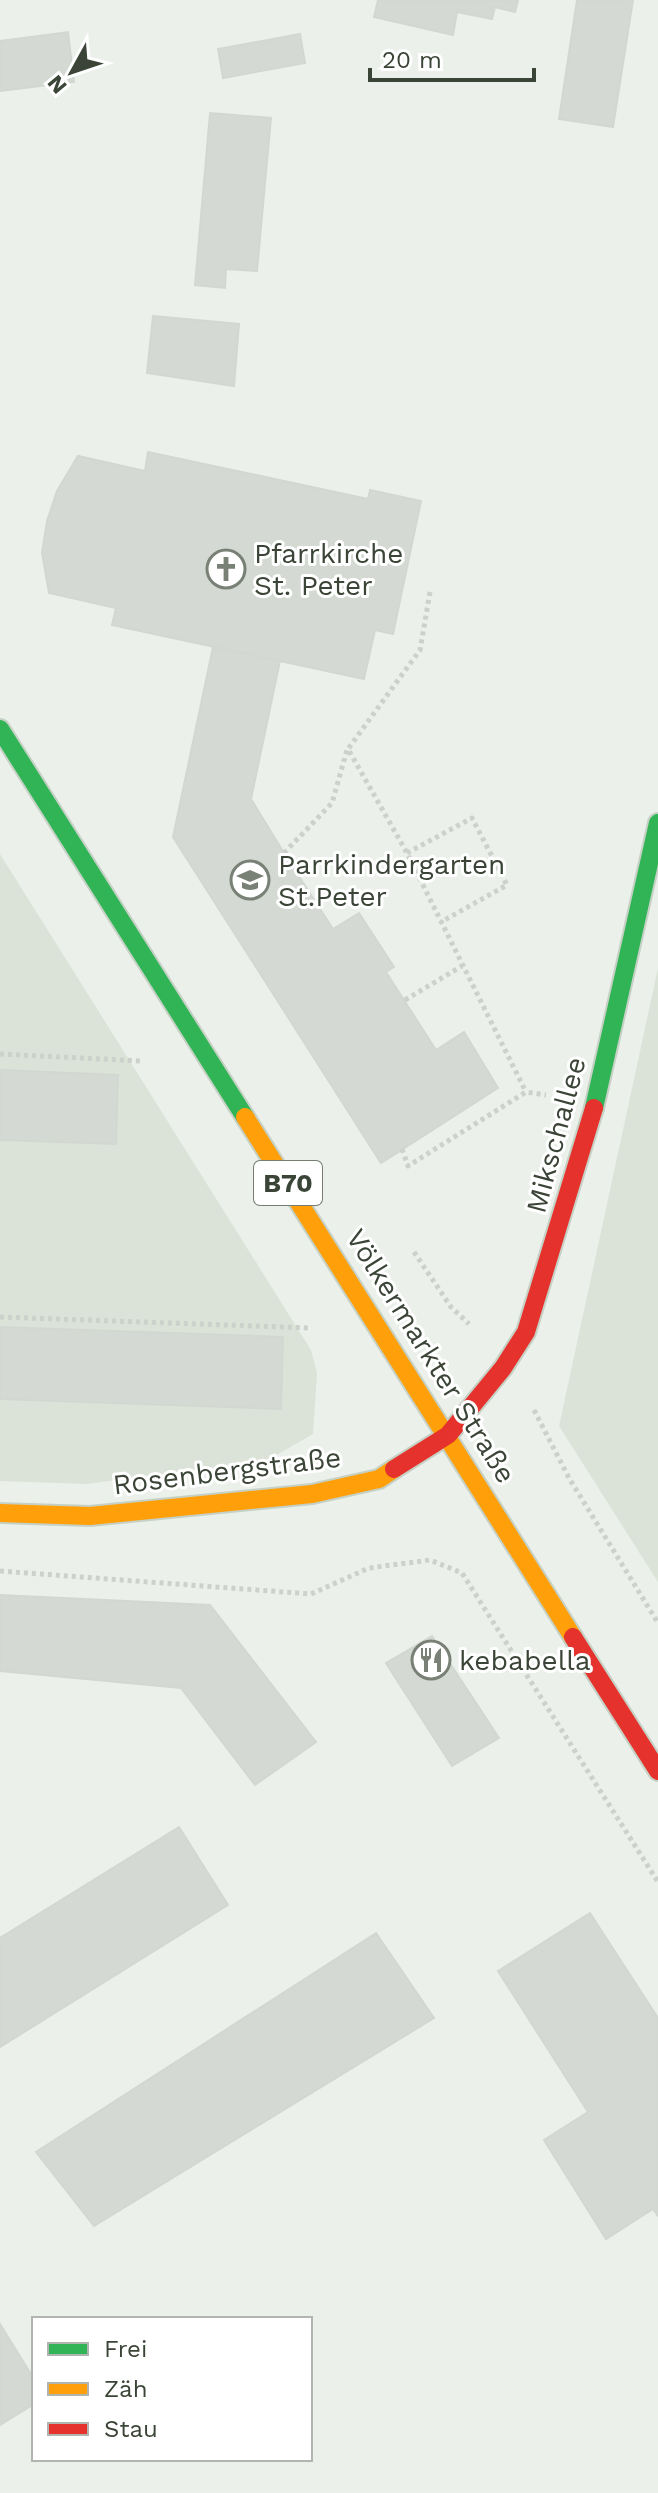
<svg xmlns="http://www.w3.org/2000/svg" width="658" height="2493" viewBox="0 0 658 2493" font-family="'Work Sans',sans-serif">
	<rect width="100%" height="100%" fill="#ebf0eb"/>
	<g fill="#dbe3d8">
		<polygon points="0,854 311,1350 317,1373 313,1434 268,1460 87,1484 0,1481"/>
		<polygon points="658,968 658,1582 559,1426"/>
	</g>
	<g fill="#d4d9d3" stroke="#d2d8d1" stroke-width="2">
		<polygon points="378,0 518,0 515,12 495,7 492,19 457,12 453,35 374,17"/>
		<polygon points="577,0 633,0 613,127 559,119"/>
		<polygon points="68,32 74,82 0,91 0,41"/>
		<polygon points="300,34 305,63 223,78 218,49"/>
		<polygon points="210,113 271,118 257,271 226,269 225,288 195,285"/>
		<polygon points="153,316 239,324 234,386 147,373"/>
		<polygon points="148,452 368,499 370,490 421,501 393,634 375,630 364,679 112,625 116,608 49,593 42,553 47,521 57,491 78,456 145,471"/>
		<polygon points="213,647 280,661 251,799 284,853 333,929 359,913 394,967 386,972 436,1050 464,1032 498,1088 381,1163 173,837"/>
		<polygon points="0,1070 118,1075 116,1144 0,1140"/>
		<polygon points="0,1327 283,1337 281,1409 0,1399"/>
		<polygon points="0,1595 210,1605 316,1742 255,1785 181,1688 0,1671"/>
		<polygon points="432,1636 499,1738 452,1766 386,1663"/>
		<polygon points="179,1827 228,1905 0,2047 0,1938"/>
		<polygon points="590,1913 658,2018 658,2216 653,2209 606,2239 544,2140 588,2112 498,1971"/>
		<polygon points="376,1933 434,2018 94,2226 36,2152"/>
		<polygon points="0,2324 34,2379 34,2404 0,2425"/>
	</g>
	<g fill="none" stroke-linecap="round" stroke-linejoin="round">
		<defs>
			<g id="fast">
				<polyline points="0,729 245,1117"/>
				<polyline points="594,1108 658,823"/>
			</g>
			<g id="slow">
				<polyline points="245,1117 573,1637"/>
				<polyline points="0,1513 90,1516 312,1494 379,1479 394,1469"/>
			</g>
			<g id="jam">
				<polyline points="394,1469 448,1435 503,1368 526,1332 594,1108"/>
				<polyline points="573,1637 658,1771"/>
			</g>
		</defs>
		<use href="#fast" stroke="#c6d1c5" stroke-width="22"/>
		<use href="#slow" stroke="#c6d1c5" stroke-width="22"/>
		<use href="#jam" stroke="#c6d1c5" stroke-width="22"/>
		<g stroke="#ccd1cb" stroke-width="5" stroke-dasharray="4 4" stroke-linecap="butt">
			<polyline points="430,592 420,650 348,749 407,853 526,1092"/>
			<polyline points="284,853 332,803 347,750"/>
			<polyline points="407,853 472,818 507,885 441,922"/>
			<polyline points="405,1000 462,966"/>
			<polyline points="0,1054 142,1061"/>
			<polyline points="402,1149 408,1166 526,1092 546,1095"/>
			<polyline points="414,1252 451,1307 469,1324"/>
			<polyline points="0,1317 311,1328"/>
			<polyline points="534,1410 569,1478 658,1623"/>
			<polyline points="0,1571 311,1594 369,1568 430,1560 462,1573 658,1882"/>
		</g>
		<use href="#fast" stroke="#30b455" stroke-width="18"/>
		<use href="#slow" stroke="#ff9f0a" stroke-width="18"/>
		<use href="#jam" stroke="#e5322d" stroke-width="18"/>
	</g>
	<defs>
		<symbol id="church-ring" viewBox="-11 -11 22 22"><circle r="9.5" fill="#fff" stroke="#798176" stroke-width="1.5"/><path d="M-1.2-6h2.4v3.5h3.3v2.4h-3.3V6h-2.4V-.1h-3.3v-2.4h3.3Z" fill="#798176"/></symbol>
		<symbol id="school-ring" viewBox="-11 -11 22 22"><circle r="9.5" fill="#fff" stroke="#798176" stroke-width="1.5"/><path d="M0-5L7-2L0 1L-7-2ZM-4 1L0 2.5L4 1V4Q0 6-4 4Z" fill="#798176"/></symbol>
		<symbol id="restaurant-ring" viewBox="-11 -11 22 22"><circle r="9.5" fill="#fff" stroke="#798176" stroke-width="1.5"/><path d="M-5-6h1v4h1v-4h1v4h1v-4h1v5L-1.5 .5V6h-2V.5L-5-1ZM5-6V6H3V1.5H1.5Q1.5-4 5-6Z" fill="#798176"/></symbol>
	</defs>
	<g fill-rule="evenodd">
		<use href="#church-ring" x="204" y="547" width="44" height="44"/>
		<use href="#school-ring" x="228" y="858" width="44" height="44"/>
		<use href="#restaurant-ring" x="409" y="1638" width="44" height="44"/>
	</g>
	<g text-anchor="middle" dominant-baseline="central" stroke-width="6" stroke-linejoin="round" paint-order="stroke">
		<rect fill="#fff" stroke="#767d73" stroke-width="2" x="254" y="1161" width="68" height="44" rx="6"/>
		<g font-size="26" font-weight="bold" fill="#3b4537">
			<text x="288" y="1183">B70</text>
		</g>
		<g font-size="28" fill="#3b4537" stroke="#fff" text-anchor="start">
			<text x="254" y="553">Pfarrkirche<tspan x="254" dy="32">St. Peter</tspan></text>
			<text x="278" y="864">Parrkindergarten<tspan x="278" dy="32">St.Peter</tspan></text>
			<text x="459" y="1660">kebabella</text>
		</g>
		<g font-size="28" fill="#3b4537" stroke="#fff">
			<text transform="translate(556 1135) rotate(-75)">Mikschallee</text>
			<text transform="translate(431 1356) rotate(58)">Völkermarkter Straße</text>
			<text transform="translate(227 1471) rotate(-7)">Rosenbergstraße</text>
		</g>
	</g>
	<rect x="32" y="2317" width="280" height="144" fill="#ffffff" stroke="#b1b5af" stroke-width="2"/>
	<rect x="48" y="2343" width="40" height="12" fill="#30b455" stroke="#b1b5af" stroke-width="2"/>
	<text x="104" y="2357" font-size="24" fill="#3b4537">Frei</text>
	<rect x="48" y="2383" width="40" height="12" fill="#ff9f0a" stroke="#b1b5af" stroke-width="2"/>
	<text x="104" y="2397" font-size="24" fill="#3b4537">Zäh</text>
	<rect x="48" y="2423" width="40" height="12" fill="#e5322d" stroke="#b1b5af" stroke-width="2"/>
	<text x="104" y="2437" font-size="24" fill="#3b4537">Stau</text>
	<g transform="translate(72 72) rotate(230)" stroke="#ffffff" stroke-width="6" paint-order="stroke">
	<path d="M0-6L14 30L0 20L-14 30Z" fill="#3b4537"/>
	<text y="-12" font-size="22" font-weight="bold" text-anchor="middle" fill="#3b4537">N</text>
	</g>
	<path d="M370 68v12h164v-12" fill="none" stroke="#3b4537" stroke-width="4"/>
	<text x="382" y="68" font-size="24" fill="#3b4537" stroke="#ffffff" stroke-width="6" paint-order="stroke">20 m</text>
</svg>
